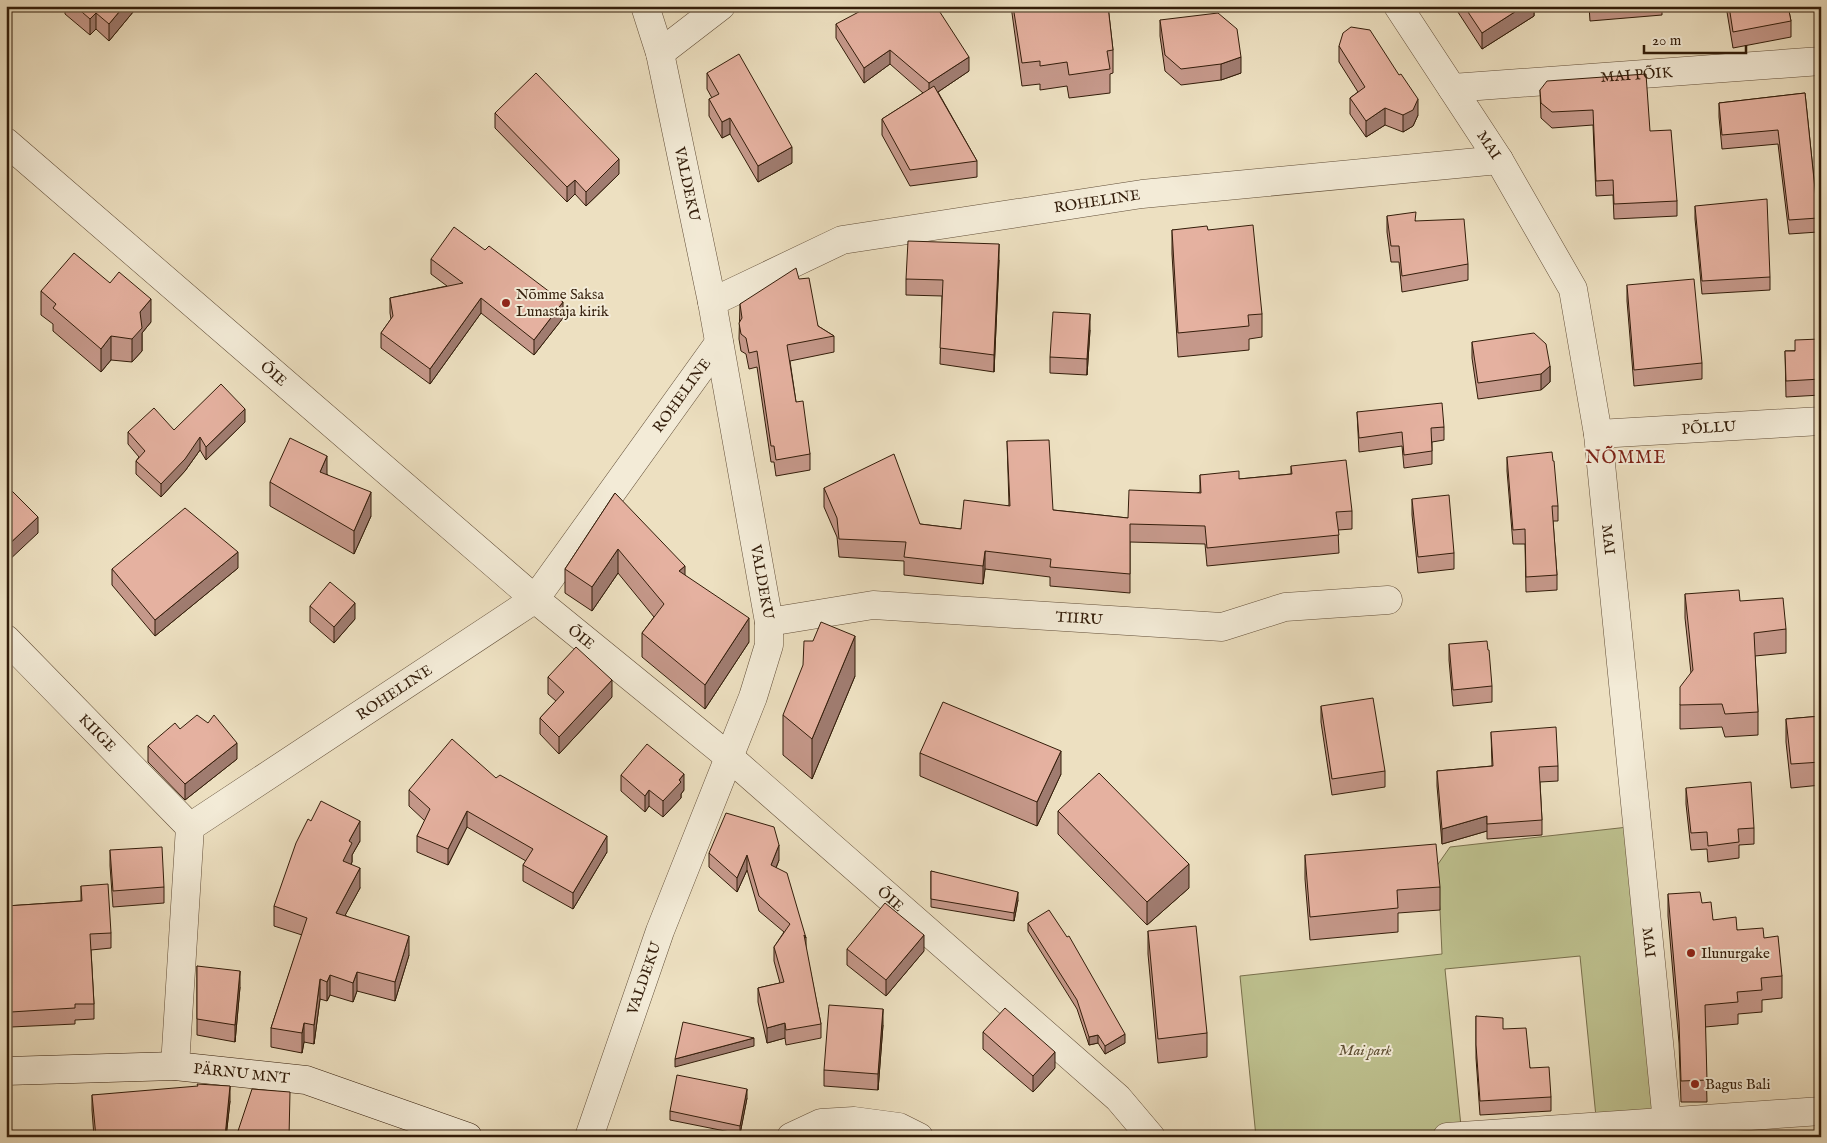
<svg xmlns="http://www.w3.org/2000/svg" width="1827" height="1143" viewBox="0 0 1827 1143" font-family="'IM FELL English',serif">
	<rect width="100%" height="100%" fill="#ede0c1"/>
	<filter id="stains"><feTurbulence type="fractalNoise" baseFrequency=".004" numOctaves="4"/><feColorMatrix values="0 0 0 0 .2 0 0 0 0 .09 0 0 0 0 .02 0 0 0 .5 -.17"/></filter>
	<radialGradient id="worn" r=".72"><stop offset=".6" stop-color="#630" stop-opacity="0"/><stop offset="1" stop-color="#630" stop-opacity=".3"/></radialGradient>
	<polygon fill="#bec18f" stroke="#786f4c" points="1637,826 1667,1122 1597,1127 1580,956 1445,969 1462,1136 1256,1137 1240,976 1442,954 1440,910 1436,867 1450,847"/>
	<g fill="none" stroke-linecap="round" stroke-linejoin="round">
		<defs>
			<g id="minor">
				<path id="s1" d="M1398,6L1499,160L1573,289L1598,434L1667,1122"/>
				<polyline points="660,53 721,6"/>
				<path id="s2" d="M1452,88L1821,61"/>
				<path id="s3" d="M712,302L842,240L1142,194L1499,160"/>
				<path id="s4" d="M1598,434L1821,421"/>
				<path id="s5" d="M769,622L873,605L1222,627L1285,607L1388,600"/>
				<path id="s6" d="M6,639L190,827"/>
				<path id="s7" d="M729,757L1118,1098L1151,1137"/>
				<path id="s8" d="M175,1066L190,827L535,599L719,343"/>
			</g>
			<g id="tertiary">
				<path id="s9" d="M6,142L535,599L729,757"/>
				<path id="s10" d="M589,1137L660,931L753,697L769,645V622L712,302L660,53L645,6"/>
				<polyline points="791,1137 821,1123 854,1121 899,1127 919,1137"/>
				<polyline points="1447,1137 1821,1111"/>
			</g>
			<g id="secondary">
				<path id="s11" d="M6,1071L175,1066L306,1080L468,1137"/>
			</g>
		</defs>
		<use href="#minor" stroke="#624e38" stroke-width="29"/>
		<use href="#tertiary" stroke="#624e38" stroke-width="29"/>
		<use href="#secondary" stroke="#331d0a" stroke-width="29"/>
		<use href="#minor" stroke="#f3ebd7" stroke-width="28"/>
		<use href="#tertiary" stroke="#f3ebd7" stroke-width="28"/>
		<use href="#secondary" stroke="#f3ebd7" stroke-width="28"/>
	</g>
	<g fill="#c5988a" stroke="#331d0a">
		<polygon points="65,6 138,6 109,41 96,29 90,35 65,14"/>
		<polygon points="1011,6 1108,6 1113,50 1113,73 1110,74 1110,93 1069,98 1067,86 1040,90 1040,84 1022,86"/>
		<polygon points="1454,6 1534,6 1534,16 1482,49"/>
		<polygon points="1589,6 1662,6 1662,15 1590,21"/>
		<polygon points="1726,6 1788,6 1791,21 1791,37 1733,48"/>
		<polygon points="1160,20 1241,73 1221,80 1181,85 1165,71 1160,36"/>
		<polygon points="836,24 969,71 938,92 977,161 977,177 910,186 882,135 882,119 923,93 890,64 864,83 836,38"/>
		<polygon points="1339,46 1418,115 1413,126 1403,132 1385,125 1366,137 1350,114 1350,98 1358,92 1339,62"/>
		<polygon points="707,73 792,163 758,182 730,134 722,138 709,116 709,99 712,98 707,89"/>
		<polygon points="1540,90 1650,131 1677,201 1677,216 1614,219 1613,195 1596,196 1593,125 1552,128 1541,118"/>
		<polygon points="1805,93 1818,218 1818,232 1789,234 1778,144 1722,149 1719,117 1719,103"/>
		<polygon points="495,113 619,174 586,206 575,194 567,202 495,128"/>
		<polygon points="1695,206 1770,277 1770,290 1702,294 1695,219"/>
		<polygon points="1387,216 1416,221 1468,264 1468,280 1402,292 1399,262 1391,262 1387,232"/>
		<polygon points="1172,230 1208,230 1262,314 1262,337 1249,339 1249,350 1178,357 1172,254"/>
		<polygon points="431,259 563,318 534,355 481,313 430,384 381,348 381,333 391,319 390,313 390,298 447,286 431,274"/>
		<polygon points="999,260 994,372 940,364 942,296 906,295 906,279"/>
		<polygon points="799,279 818,326 834,336 834,352 790,361 796,402 810,454 810,470 776,476 774,462 771,462 757,367 749,369 746,354 741,351 739,339 740,304"/>
		<polygon points="1627,285 1702,363 1702,379 1634,386 1627,301"/>
		<polygon points="41,291 151,322 142,333 142,351 132,362 111,360 101,372 53,331 53,324 41,315"/>
		<polygon points="1090,330 1087,375 1050,373 1050,357"/>
		<polygon points="1472,342 1550,366 1550,382 1541,390 1478,399 1472,358"/>
		<polygon points="1821,350 1821,395 1786,397 1785,351"/>
		<polygon points="1357,412 1444,427 1444,440 1432,442 1432,464 1404,468 1402,446 1359,452"/>
		<polygon points="245,422 206,460 200,450 185,471 161,497 136,474 136,461 139,457 128,444 128,432 174,430"/>
		<polygon points="1007,441 1053,510 1128,518 1200,492 1200,475 1239,479 1291,474 1291,466 1352,511 1352,529 1338,530 1339,553 1207,566 1205,544 1130,542 1130,593 1050,586 1050,577 985,569 983,584 904,575 904,561 839,557 837,537 824,507 824,488 920,524 961,529 1009,505"/>
		<polygon points="1507,457 1558,506 1558,521 1553,521 1557,575 1557,590 1526,592 1525,544 1513,544 1507,471"/>
		<polygon points="327,474 371,516 354,554 270,506 270,482"/>
		<polygon points="615,493 685,575 749,642 705,709 642,657 642,633 654,617 618,573 592,611 565,593 565,569"/>
		<polygon points="1412,499 1454,553 1454,569 1418,573 1412,515"/>
		<polygon points="238,568 155,636 112,585 112,569"/>
		<polygon points="1685,594 1740,601 1786,629 1786,653 1755,656 1758,712 1758,735 1725,737 1722,727 1680,729 1680,705 1691,673 1685,618"/>
		<polygon points="310,606 355,619 334,643 310,622"/>
		<polygon points="1449,644 1492,686 1492,702 1453,706 1449,660"/>
		<polygon points="855,676 812,779 783,755 783,715"/>
		<polygon points="548,677 612,697 559,754 540,734 540,718 556,701 548,694"/>
		<polygon points="1321,706 1385,771 1385,787 1332,795 1321,722"/>
		<polygon points="1821,716 1821,785 1791,788 1786,742 1786,719"/>
		<polygon points="180,729 237,759 185,800 148,762 148,746"/>
		<polygon points="1491,732 1558,766 1558,781 1540,782 1542,820 1542,835 1487,839 1487,831 1442,844 1437,786 1437,771 1492,766"/>
		<polygon points="920,753 1061,774 1037,826 920,776"/>
		<polygon points="621,775 684,790 681,794 681,798 663,817 649,806 645,812 621,791"/>
		<polygon points="496,778 607,852 573,909 523,881 523,865 526,861 467,827 448,865 417,852 417,836 425,821 409,806 409,790"/>
		<polygon points="1686,788 1754,828 1754,844 1739,845 1739,858 1708,862 1707,849 1691,850 1686,804"/>
		<polygon points="1058,811 1189,888 1147,925 1058,834"/>
		<polygon points="360,841 352,855 352,862 351,864 360,888 345,915 409,955 395,1001 357,991 353,1002 330,995 327,1001 320,999 314,1044 304,1042 302,1053 271,1047 271,1028 302,935 274,926 274,906"/>
		<polygon points="110,850 164,887 164,903 113,907 110,866"/>
		<polygon points="709,853 779,860 776,868 806,938 806,949 821,1024 821,1038 786,1045 785,1038 767,1043 758,1002 758,988 780,983 774,961 774,947 784,932 759,911 747,870 737,892 709,867"/>
		<polygon points="1305,855 1440,887 1440,910 1398,913 1398,932 1310,940 1305,879"/>
		<polygon points="931,871 1018,900 1014,921 931,907"/>
		<polygon points="81,886 111,933 111,948 91,950 94,1004 94,1019 75,1020 75,1024 11,1027 11,1024 6,1024 6,906 81,901"/>
		<polygon points="1668,894 1702,903 1713,920 1737,930 1764,938 1782,976 1782,998 1762,1000 1762,1012 1738,1014 1738,1024 1705,1027 1707,1102 1681,1102 1679,1043 1668,916"/>
		<polygon points="1028,923 1125,1043 1105,1054 1098,1043 1089,1045 1077,1009 1028,931"/>
		<polygon points="1148,931 1207,1033 1207,1057 1158,1063 1148,954"/>
		<polygon points="847,949 924,951 886,996 847,965"/>
		<polygon points="197,966 240,987 235,1042 197,1035"/>
		<polygon points="1476,1016 1503,1029 1551,1097 1551,1111 1480,1115 1476,1058"/>
		<polygon points="883,1025 878,1090 824,1086 824,1070"/>
		<polygon points="983,1032 1055,1068 1033,1092 983,1049"/>
		<polygon points="92,1095 230,1101 226,1137 94,1137 92,1110"/>
		<polygon points="747,1098 740,1134 670,1120 670,1111"/>
	</g>
	<g fill="#a07c70" stroke="#331d0a">
		<polygon points="124,6 138,6 109,41 109,24"/>
		<polygon points="1524,6 1534,6 1534,16 1482,49 1482,33"/>
		<polygon points="96,13 96,29 90,35 90,19"/>
		<polygon points="890,50 890,64 864,83 864,68"/>
		<polygon points="969,57 969,71 929,98 929,83"/>
		<polygon points="1241,57 1241,73 1221,80 1221,64"/>
		<polygon points="1418,99 1418,115 1413,126 1403,132 1403,115"/>
		<polygon points="1385,108 1385,125 1366,137 1366,121"/>
		<polygon points="730,118 730,134 722,138 722,122"/>
		<polygon points="792,147 792,163 758,182 758,166"/>
		<polygon points="619,159 619,174 586,206 586,192"/>
		<polygon points="575,180 575,194 567,202 567,187"/>
		<polygon points="999,244 999,260 994,372 994,355"/>
		<polygon points="481,298 481,313 430,384 430,369"/>
		<polygon points="151,299 151,322 142,333 142,351 132,362 132,339 140,312"/>
		<polygon points="563,302 563,318 534,355 534,340"/>
		<polygon points="1090,314 1090,330 1087,375 1087,359"/>
		<polygon points="111,336 111,360 101,372 101,349"/>
		<polygon points="1550,366 1550,382 1541,390 1541,374"/>
		<polygon points="245,409 245,422 206,460 206,447"/>
		<polygon points="200,437 200,450 185,471 161,497 161,484"/>
		<polygon points="327,456 327,479 320,472"/>
		<polygon points="371,492 371,516 354,554 354,531"/>
		<polygon points="38,517 38,533 6,563 6,547"/>
		<polygon points="618,549 618,573 592,611 592,587"/>
		<polygon points="985,551 985,569 983,584 983,566"/>
		<polygon points="238,552 238,568 155,636 155,620"/>
		<polygon points="685,566 685,590 679,571"/>
		<polygon points="355,603 355,619 334,643 334,627"/>
		<polygon points="749,618 749,642 705,709 705,685"/>
		<polygon points="855,636 855,676 812,779 812,739"/>
		<polygon points="612,680 612,697 559,754 559,737"/>
		<polygon points="237,743 237,759 185,800 185,784"/>
		<polygon points="1061,751 1061,774 1037,826 1037,802"/>
		<polygon points="684,774 684,790 681,794 681,798 663,817 663,801"/>
		<polygon points="649,790 649,806 645,812 645,796"/>
		<polygon points="467,811 467,827 448,865 448,849"/>
		<polygon points="1487,816 1487,831 1442,844 1442,829"/>
		<polygon points="360,821 360,841 352,855 352,862 343,880 343,861 349,841"/>
		<polygon points="607,836 607,852 573,909 573,893"/>
		<polygon points="779,845 779,860 771,880 771,865"/>
		<polygon points="747,855 747,870 737,892 737,878"/>
		<polygon points="1189,864 1189,888 1147,925 1147,902"/>
		<polygon points="360,868 360,888 336,932 336,913"/>
		<polygon points="1018,892 1018,900 1014,921 1014,913"/>
		<polygon points="924,935 924,951 886,996 886,980"/>
		<polygon points="409,936 409,955 395,1001 395,982"/>
		<polygon points="240,971 240,987 235,1042 235,1025"/>
		<polygon points="357,972 357,991 353,1002 353,983"/>
		<polygon points="330,975 330,995 327,1001 327,982"/>
		<polygon points="320,979 320,999 314,1044 314,1025"/>
		<polygon points="883,1009 883,1025 878,1090 878,1074"/>
		<polygon points="304,1023 304,1042 302,1053 302,1033"/>
		<polygon points="785,1023 785,1038 767,1043 767,1028"/>
		<polygon points="1125,1034 1125,1043 1105,1054 1105,1046"/>
		<polygon points="1098,1035 1098,1043 1089,1045 1089,1037"/>
		<polygon points="754,1038 754,1046 675,1067 675,1059"/>
		<polygon points="1055,1052 1055,1068 1033,1092 1033,1076"/>
		<polygon points="230,1086 230,1101 226,1137 225,1137"/>
		<polygon points="747,1089 747,1098 740,1134 740,1126"/>
	</g>
	<g fill="#e5b1a0" stroke="#331d0a">
		<polygon points="75,6 124,6 109,24 96,13 90,19"/>
		<polygon points="870,6 936,6 969,57 929,83 890,50 864,68 836,24"/>
		<polygon points="1013,6 1108,6 1113,50 1107,51 1110,69 1069,75 1067,62 1040,66 1040,61 1022,63"/>
		<polygon points="1464,6 1524,6 1482,33"/>
		<polygon points="1729,6 1788,6 1791,21 1733,32"/>
		<polygon points="1218,13 1237,29 1241,57 1221,64 1181,69 1165,55 1160,20"/>
		<polygon points="1351,27 1370,30 1399,75 1401,74 1418,99 1413,110 1403,115 1385,108 1366,121 1350,98 1365,87 1339,46 1343,33"/>
		<polygon points="739,54 792,147 758,166 730,118 722,122 709,99 719,94 707,73"/>
		<polygon points="536,73 619,159 586,192 575,180 567,187 495,113"/>
		<polygon points="1646,74 1650,131 1671,130 1677,201 1614,204 1613,180 1596,181 1593,110 1552,112 1541,103 1540,90 1547,81"/>
		<polygon points="934,86 977,161 910,170 882,119"/>
		<polygon points="1805,93 1818,218 1789,220 1778,130 1722,135 1719,103"/>
		<polygon points="1767,199 1770,277 1702,281 1695,206"/>
		<polygon points="1416,212 1415,221 1464,219 1468,264 1402,276 1399,246 1391,246 1387,216"/>
		<polygon points="1253,225 1262,314 1248,315 1249,326 1178,333 1172,230 1207,226 1208,230"/>
		<polygon points="454,227 485,250 489,246 563,302 534,340 481,298 430,369 381,333 393,316 390,298 463,283 431,259"/>
		<polygon points="908,241 999,244 994,355 940,348 943,280 906,279"/>
		<polygon points="74,253 110,283 119,272 151,299 140,312 142,328 132,339 111,336 101,349 53,308 56,304 41,291"/>
		<polygon points="796,268 799,279 809,278 818,326 834,336 787,345 796,402 803,401 810,454 776,460 774,446 771,446 757,351 749,353 746,338 741,334 739,323 742,318 740,304"/>
		<polygon points="1694,279 1702,363 1634,370 1627,285"/>
		<polygon points="1053,312 1090,314 1087,359 1050,357"/>
		<polygon points="1534,333 1546,344 1550,366 1541,374 1478,383 1472,342"/>
		<polygon points="1820,339 1821,379 1786,381 1785,351 1795,351 1795,340"/>
		<polygon points="221,384 245,409 206,447 200,437 185,459 161,484 136,461 145,451 128,432 154,408 174,430"/>
		<polygon points="1442,403 1444,427 1431,428 1432,451 1404,455 1402,432 1359,438 1357,412"/>
		<polygon points="290,438 327,456 320,472 371,492 354,531 270,482"/>
		<polygon points="1049,440 1053,510 1128,518 1129,490 1201,493 1200,475 1239,471 1239,479 1292,474 1291,466 1346,460 1352,511 1336,512 1339,535 1207,548 1205,526 1130,524 1130,574 1050,567 1051,559 985,551 983,566 904,557 906,542 839,539 837,518 824,488 894,454 920,524 961,529 964,500 1010,506 1007,441"/>
		<polygon points="1552,452 1553,461 1554,461 1558,506 1552,506 1557,575 1526,577 1525,529 1513,530 1507,457"/>
		<polygon points="6,485 38,517 6,547"/>
		<polygon points="615,493 685,566 679,571 749,618 705,685 642,633 664,604 618,549 592,587 565,569"/>
		<polygon points="1449,495 1454,553 1418,557 1412,499"/>
		<polygon points="185,508 238,552 155,620 112,569"/>
		<polygon points="330,582 355,603 334,627 310,606"/>
		<polygon points="1739,590 1740,601 1783,598 1786,629 1754,633 1758,712 1725,714 1722,704 1680,705 1680,687 1693,670 1685,594"/>
		<polygon points="821,622 855,636 812,739 783,715 803,665 804,641 813,641"/>
		<polygon points="1487,641 1488,650 1489,650 1492,686 1453,690 1449,644"/>
		<polygon points="576,647 612,680 559,737 540,718 564,692 548,677"/>
		<polygon points="1373,698 1385,771 1332,779 1321,706"/>
		<polygon points="943,702 1061,751 1037,802 920,753"/>
		<polygon points="197,715 208,723 214,715 237,743 185,784 148,746 175,723 180,729"/>
		<polygon points="1821,716 1821,762 1791,764 1786,719"/>
		<polygon points="1556,727 1558,766 1539,767 1542,820 1487,824 1487,816 1442,829 1437,771 1493,766 1491,732"/>
		<polygon points="452,739 496,778 500,775 607,836 573,893 523,865 533,849 467,811 448,849 417,836 430,809 409,790"/>
		<polygon points="647,744 684,774 679,780 681,782 663,801 649,790 645,796 621,775"/>
		<polygon points="1099,773 1189,864 1147,902 1058,811"/>
		<polygon points="1751,782 1754,828 1738,829 1739,842 1708,846 1707,832 1691,833 1686,788"/>
		<polygon points="321,801 360,821 349,841 352,843 343,861 360,868 336,913 409,936 395,982 357,972 353,983 330,975 327,982 320,979 314,1025 304,1023 302,1033 271,1028 307,918 274,906 296,843 308,819 311,821"/>
		<polygon points="726,813 774,827 779,845 771,865 787,873 806,938 804,935 821,1024 786,1030 785,1023 767,1028 758,988 784,982 774,947 790,924 759,896 747,855 737,878 709,853"/>
		<polygon points="1436,844 1440,887 1397,890 1398,908 1310,917 1305,855"/>
		<polygon points="162,847 164,887 113,891 110,850"/>
		<polygon points="931,871 1018,892 1014,913 931,899"/>
		<polygon points="108,884 111,933 90,934 94,1004 75,1004 75,1008 58,1009 11,1012 11,1008 6,1008 6,906 82,901 81,886"/>
		<polygon points="1700,892 1702,903 1711,902 1713,920 1736,917 1737,930 1763,928 1764,938 1778,936 1782,976 1761,978 1762,990 1737,992 1738,1002 1705,1005 1707,1080 1681,1081 1679,1021 1668,894"/>
		<polygon points="885,903 924,935 886,980 847,949"/>
		<polygon points="1049,910 1067,937 1069,936 1125,1034 1105,1046 1098,1035 1089,1037 1077,1000 1028,923"/>
		<polygon points="1196,926 1207,1033 1158,1039 1148,931"/>
		<polygon points="197,966 240,971 235,1025 197,1019"/>
		<polygon points="829,1005 883,1009 878,1074 824,1070"/>
		<polygon points="1005,1008 1055,1052 1033,1076 983,1032"/>
		<polygon points="1476,1016 1503,1018 1503,1029 1526,1028 1530,1068 1549,1067 1551,1097 1480,1101 1476,1045"/>
		<polygon points="683,1022 754,1038 675,1059"/>
		<polygon points="677,1075 747,1089 740,1126 670,1111"/>
		<polygon points="197,1084 230,1086 225,1137 96,1137 92,1095 198,1086"/>
		<polygon points="252,1089 290,1092 289,1137 236,1137"/>
	</g>
	<g fill="#8f2418" stroke="#f3ebd7" stroke-width="2">
		<circle cx="506" cy="303" r="5"/>
		<circle cx="1691" cy="953" r="5"/>
		<circle cx="1695" cy="1084" r="5"/>
	</g>
	<g text-anchor="middle" dominant-baseline="central" stroke-width="4" stroke-linejoin="round" paint-order="stroke">
		<g font-size="15" fill="#331d0a" stroke="#f3ebd7">
			<text stroke="none"><textPath href="#s2" startOffset="185">MAI PÕIK</textPath></text>
			<text stroke="none"><textPath href="#s1" startOffset="166">MAI</textPath></text>
			<text transform="translate(687 184) rotate(78)">VALDEKU</text>
			<text stroke="none"><textPath href="#s3" startOffset="402">ROHELINE</textPath></text>
			<text stroke="none"><textPath href="#s9" startOffset="354">ÕIE</textPath></text>
			<text stroke="none"><textPath href="#s8" startOffset="904">ROHELINE</textPath></text>
			<text stroke="none"><textPath href="#s4" startOffset="111">PÕLLU</textPath></text>
			<text stroke="none"><textPath href="#s1" startOffset="586">MAI</textPath></text>
			<text transform="translate(762 582) rotate(80)">VALDEKU</text>
			<text stroke="none"><textPath href="#s5" startOffset="312">TIIRU</textPath></text>
			<text stroke="none"><textPath href="#s9" startOffset="759">ÕIE</textPath></text>
			<text stroke="none"><textPath href="#s8" startOffset="484">ROHELINE</textPath></text>
			<text stroke="none"><textPath href="#s6" startOffset="131">KIIGE</textPath></text>
			<text stroke="none"><textPath href="#s7" startOffset="215">ÕIE</textPath></text>
			<text stroke="none"><textPath href="#s1" startOffset="991">MAI</textPath></text>
			<text stroke="none"><textPath href="#s10" startOffset="168">VALDEKU</textPath></text>
			<text stroke="none"><textPath href="#s11" startOffset="236">PÄRNU MNT</textPath></text>
		</g>
		<g font-size="15" fill="#331d0a" stroke="#f3ebd7" text-anchor="start">
			<text x="516" y="294">Nõmme Saksa<tspan x="516" dy="17">Lunastaja kirik</tspan></text>
			<text x="1701" y="953">Ilunurgake</text>
			<text x="1705" y="1084">Bagus Bali</text>
		</g>
		<g font-size="15" font-style="italic" fill="#5d4e32" stroke="#f3ebd7">
			<text x="1365" y="1050">Mai park</text>
		</g>
		<g font-size="18" letter-spacing="1" fill="#7a1f14" stroke="#f3ebd7">
			<text x="1626" y="458">NÕMME</text>
		</g>
	</g>
	<rect width="1827" height="1143" fill="none" stroke="#ede0c1" stroke-width="25"/>
	<rect x="8" y="8" width="1812" height="1128" fill="none" stroke="#331d0a" stroke-width="2.5"/>
	<rect x="12" y="12" width="1802" height="1118" fill="none" stroke="#331d0a"/>
	<path d="M1644 45v8h102v-8" fill="none" stroke="#331d0a" stroke-width="2.5"/>
	<text x="1652" y="45" font-size="15" fill="#331d0a" stroke="#f3ebd7" stroke-width="4" paint-order="stroke">20 m</text>
	<rect width="100%" height="100%" filter="url(#stains)"/>
	<rect width="100%" height="100%" fill="url(#worn)"/>
</svg>
